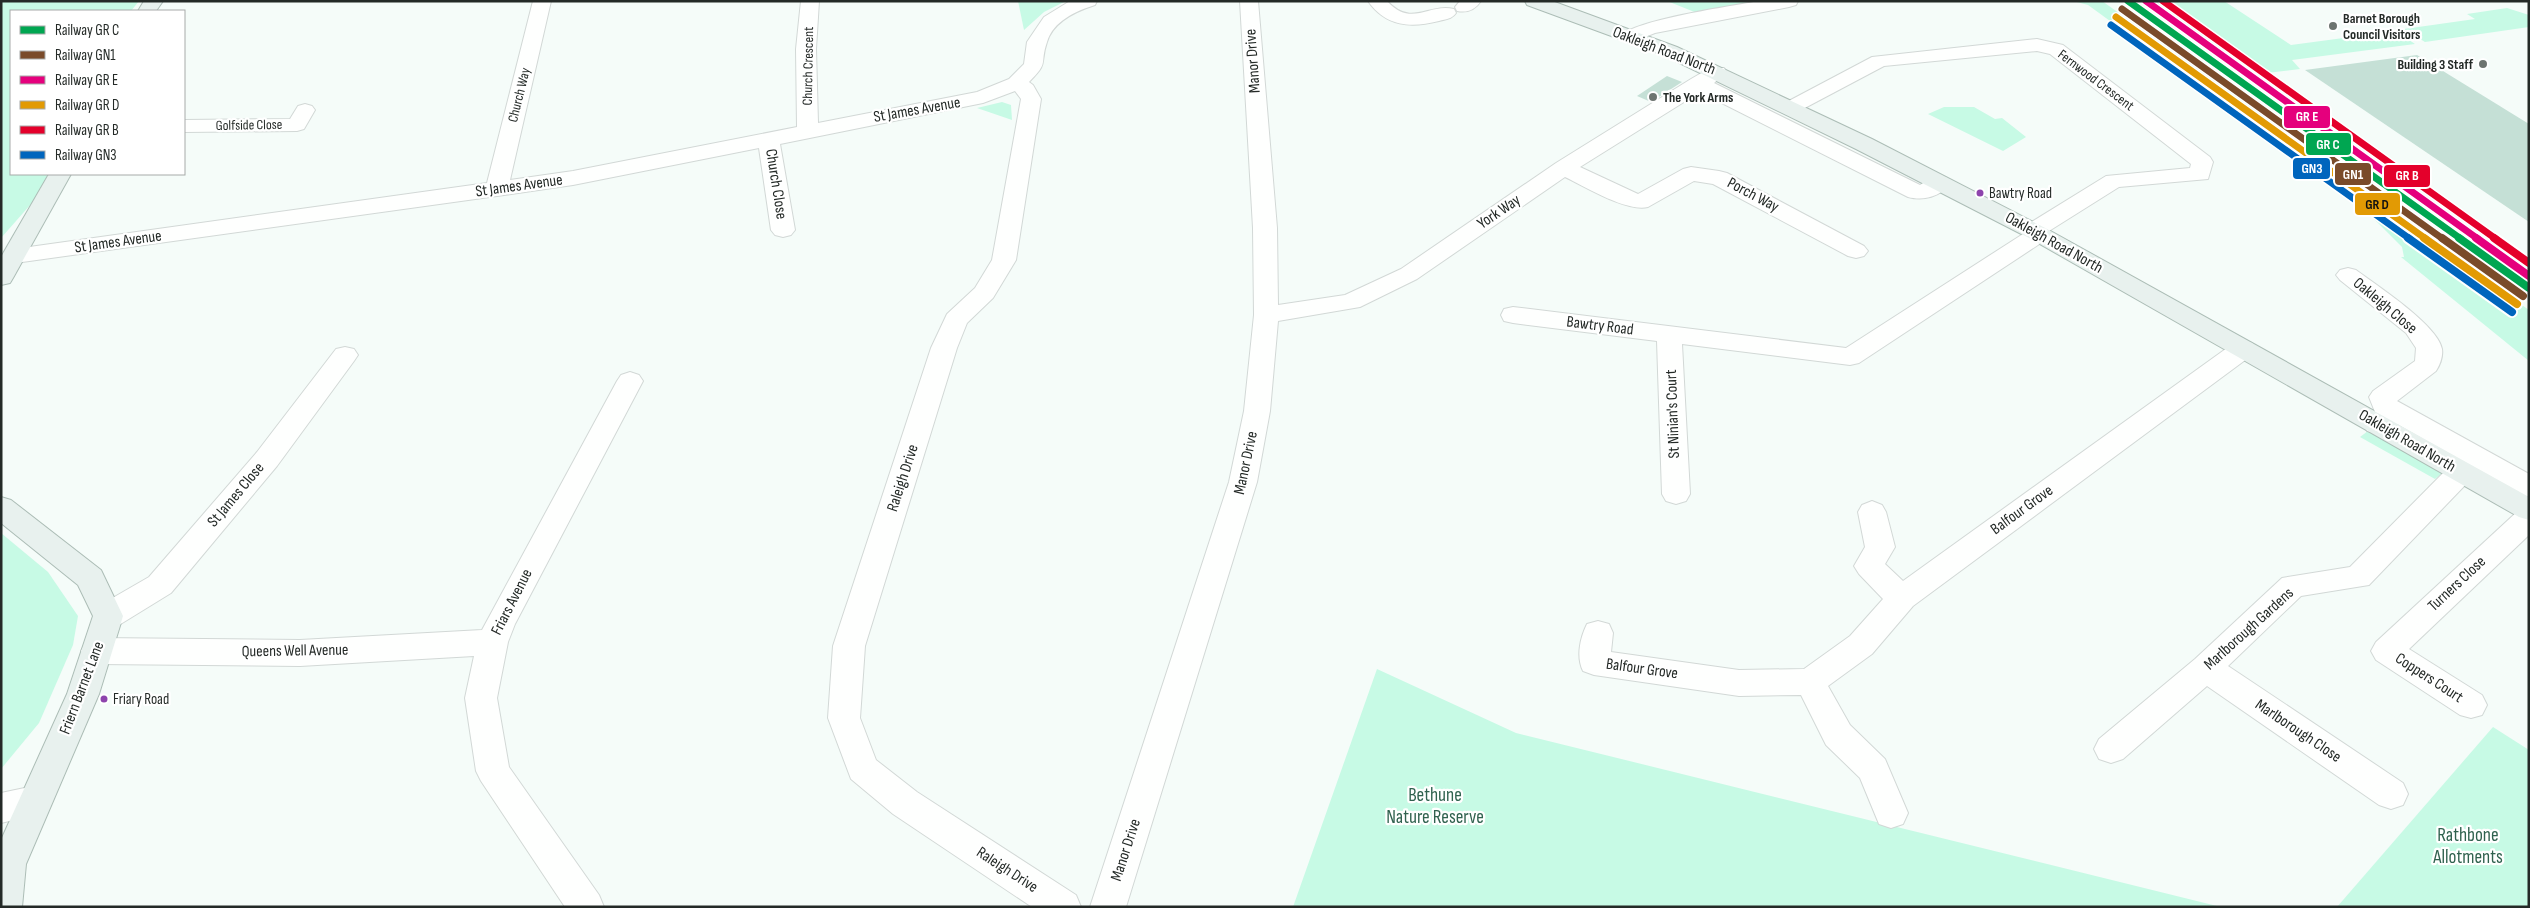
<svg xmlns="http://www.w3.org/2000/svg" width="2530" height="908" viewBox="0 0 2530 908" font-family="'Sofia Sans Condensed',sans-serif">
	<rect width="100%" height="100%" fill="#f5fcf9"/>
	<g fill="#c7fae5">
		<polygon points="1,1 139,1 131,11 11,11 11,174 52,174 46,187 1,238"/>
		<polygon points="1018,1 1066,1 1044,12 1024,30"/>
		<polygon points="1667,1 1760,1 1697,13"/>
		<polygon points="2073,1 2102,1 2249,105 2399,219 2529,310 2529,361 2401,257 2404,257 2402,247 2350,195 2088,5"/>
		<polygon points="2151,1 2224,1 2291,45 2396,31 2415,44 2292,60 2300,69 2258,74"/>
		<polygon points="2507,8 2529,15 2529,27 2425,42 2404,29 2475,19 2467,14"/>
		<polygon points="1002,102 1011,105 1012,120 977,108"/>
		<polygon points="1944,107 1974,107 1995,119 2002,118 2026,137 2003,151 1928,114"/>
		<polygon points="2372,428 2446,470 2435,479 2360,437"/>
		<polygon points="1,533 48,572 78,616 73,645 39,723 1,769"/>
		<polygon points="1377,669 1516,733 2221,907 1293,907"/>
		<polygon points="2493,727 2529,750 2529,907 2337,907"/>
	</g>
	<g fill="#c5e0d6">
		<polygon points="2417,55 2529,124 2529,222 2305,70"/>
		<polygon points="1667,76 1682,82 1651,102 1637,96"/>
	</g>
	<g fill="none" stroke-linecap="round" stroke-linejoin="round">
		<defs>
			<g id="minor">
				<path d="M533,1H551L510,180L573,171L797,127L796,49L801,1H819L816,49L818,123L977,92L1009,79L1024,64L1027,42L1044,17L1070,1H1097L1095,5C1076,11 1053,21 1047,42C1039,65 1050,61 1029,82L1033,85L1041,99L1016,260L993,298L967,323L957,348L865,646L860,718L876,760L917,792L1076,895L1081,907H1032L893,814L851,779L828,718L833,646L931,348L947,314L975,288L992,260L1021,99L1015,91L983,103L780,144L795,230L791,235L783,237L775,235L771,230L759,148L573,185L497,196L15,263L7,261L3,256L7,251L15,249L487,183Z"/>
				<path d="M1240,1H1258L1277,228L1278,305L1345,295L1401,269L1556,163L1691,79L1710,68H1724L1727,72L1714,83L1920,185L1931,178L1939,176L1947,178L1950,183C1941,197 1923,201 1908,197L1700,92L1580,167L1638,194L1683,169L1691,167L1719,171L1727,173L1864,246L1868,251L1864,256L1856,258L1848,256L1713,184L1694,181L1648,207C1626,212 1586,187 1565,177L1417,279L1360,307L1278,321L1270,411L1257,482L1126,907H1090L1229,482L1244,411L1254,315L1253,228Z"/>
				<path d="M1368,1H1387C1412,28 1428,3 1454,9L1456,13C1452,19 1446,19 1439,21C1411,28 1386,27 1368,1Z"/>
				<path d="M1460,1H1481C1475,10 1467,13 1457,11L1455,7Z"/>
				<path d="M1759,1H1798L1796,5L1789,7L1655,33L1630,43L1623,41L1620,37C1632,20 1734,6 1759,1Z"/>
				<polygon points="2037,39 2063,45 2210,157 2213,162 2208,179 2119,187 2049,231 2051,234 2047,239 1859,363 1850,365 1682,344 1690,494 1686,501 1676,504 1666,501 1662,494 1657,341 1513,323 1504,321 1501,315 1504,309 1513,307 1846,348 2023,234 2021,231 2025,226 2106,176 2190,168 2191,164 2050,54 2037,51 1884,66 1799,111 1792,113 1785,111 1782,107 1785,103 1872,57"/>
				<polygon points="305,104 312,106 315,110 304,129 297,131 184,132 184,120 290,119 298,106"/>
				<path d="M2348,268L2356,270C2376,285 2438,325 2442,349C2443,356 2440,365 2436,371L2397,401L2529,474V497L2519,494L2472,467L2475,472L2471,479L2369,585L2301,596L2228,666L2403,783L2408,794L2403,805L2391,809L2379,805L2207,686L2123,759L2111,763L2099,759L2094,749L2099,739L2195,659L2282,578L2350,567L2451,465L2461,462L2465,463L2397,424L2377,433L2367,431L2364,424L2367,417L2375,412L2369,397L2373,391L2415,361L2416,348L2406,333L2340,280L2336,275L2340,270Z"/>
				<path d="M2243,341L2252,343L2256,349L2252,355L1913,606L1872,654L1828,686L1850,725L1885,759L1908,813L1903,824L1891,828L1879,824L1860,778L1826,745L1801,695L1739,696L1594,675L1583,671C1576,657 1580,638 1587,624L1598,621L1609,624L1613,633L1611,652L1739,670L1804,669L1850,636L1883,599L1859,574L1854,566L1865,547L1858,512L1862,505L1872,501L1882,505L1886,512L1895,547L1885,564L1903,581L2234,343Z"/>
				<polygon points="345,347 354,349 358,355 354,361 277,466 171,593 119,625 108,628 97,625 93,616 97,607 149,577 257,452 336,349"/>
				<polygon points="630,372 639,375 643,381 515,624 508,642 497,698 509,767 599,895 604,907 565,907 481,781 476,771 465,698 474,656 300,666 97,664 86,660 81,651 86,642 97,638 300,640 482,630 617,381 621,375"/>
				<polygon points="2529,507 2529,535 2409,649 2482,695 2487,705 2482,715 2471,718 2460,715 2376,660 2371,651 2376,642 2519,510"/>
				<polygon points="34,786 46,790 51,801 46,812 1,823 1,793"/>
			</g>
			<g id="major">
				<polygon points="144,1 163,1 156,11 138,11"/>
				<polygon points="1525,1 1552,1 1677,47 1872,139 2047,229 2529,497 2529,520 2519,517 2031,239 1856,149 1663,55 1527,5"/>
				<polygon points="49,174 71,174 13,278 10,283 1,285 1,257"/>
				<polygon points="1,497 11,500 101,570 123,616 99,694 26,864 22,907 1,907 1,840 67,694 93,616 78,585 1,523"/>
			</g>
		</defs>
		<use href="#minor" stroke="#d2d8d6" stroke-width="2"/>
		<use href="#major" stroke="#acbdb6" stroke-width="2"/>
		<use href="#minor" fill="#fefffe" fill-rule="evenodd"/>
		<use href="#major" fill="#e8f1ee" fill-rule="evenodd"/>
		<defs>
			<polyline id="rail-1-far1" points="2128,1 2461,239"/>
			<polyline id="rail-1" points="2459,238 2529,288"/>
			<polyline id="rail-2-far1" points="2122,9 2443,239"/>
			<polyline id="rail-2" points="2442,238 2523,296"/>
			<polyline id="rail-3-far1" points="2146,1 2478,239"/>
			<polyline id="rail-3" points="2476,238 2529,276"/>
			<polyline id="rail-4-far1" points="2116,17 2426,239"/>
			<polyline id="rail-4" points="2424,238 2517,304"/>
			<polyline id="rail-5-far1" points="2163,1 2496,239"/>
			<polyline id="rail-5" points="2494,238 2529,263"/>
			<polyline id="rail-6-far1" points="2111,25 2410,239"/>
			<polyline id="rail-6" points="2408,238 2512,312"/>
		</defs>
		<use href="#rail-1-far1" stroke="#fff" stroke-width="10"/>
		<use href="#rail-1" stroke="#fff" stroke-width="12"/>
		<use href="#rail-2-far1" stroke="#fff" stroke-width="10"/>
		<use href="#rail-2" stroke="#fff" stroke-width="12"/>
		<use href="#rail-3-far1" stroke="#fff" stroke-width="10"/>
		<use href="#rail-3" stroke="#fff" stroke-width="12"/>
		<use href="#rail-4-far1" stroke="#fff" stroke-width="10"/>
		<use href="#rail-4" stroke="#fff" stroke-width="12"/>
		<use href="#rail-5-far1" stroke="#fff" stroke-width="10"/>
		<use href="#rail-5" stroke="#fff" stroke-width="12"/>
		<use href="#rail-6-far1" stroke="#fff" stroke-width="10"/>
		<use href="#rail-6" stroke="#fff" stroke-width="12"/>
		<use href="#rail-1-far1" stroke="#00a651" stroke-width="7"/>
		<use href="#rail-1" stroke="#00a651" stroke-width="8"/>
		<use href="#rail-2-far1" stroke="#7a4b2a" stroke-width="7"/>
		<use href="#rail-2" stroke="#7a4b2a" stroke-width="8"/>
		<use href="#rail-3-far1" stroke="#e5007d" stroke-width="7"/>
		<use href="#rail-3" stroke="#e5007d" stroke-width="8"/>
		<use href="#rail-4-far1" stroke="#e29a04" stroke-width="7"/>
		<use href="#rail-4" stroke="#e29a04" stroke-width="8"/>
		<use href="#rail-5-far1" stroke="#e4002b" stroke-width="7"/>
		<use href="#rail-5" stroke="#e4002b" stroke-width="8"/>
		<use href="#rail-6-far1" stroke="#0065bd" stroke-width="7"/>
		<use href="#rail-6" stroke="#0065bd" stroke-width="8"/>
	</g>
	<g fill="#6d7470" stroke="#fff" stroke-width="2">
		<circle cx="2333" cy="26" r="5"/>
		<circle cx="2483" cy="64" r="5"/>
		<circle cx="1653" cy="97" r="5"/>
	</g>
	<g fill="#8e44ad" stroke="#fff" stroke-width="2">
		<circle cx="1980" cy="193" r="4.5"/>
		<circle cx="104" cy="699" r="4.5"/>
	</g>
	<g text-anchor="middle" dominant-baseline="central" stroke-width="4.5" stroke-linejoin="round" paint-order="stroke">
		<g font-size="14" font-weight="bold" fill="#242a27" stroke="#fff" text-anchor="start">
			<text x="2343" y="18">Barnet Borough<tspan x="2343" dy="16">Council Visitors</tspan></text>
			<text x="2473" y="64" text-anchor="end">Building 3 Staff</text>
			<text x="1663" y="97">The York Arms</text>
		</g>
		<g font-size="14" fill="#242a27" stroke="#fff">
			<text transform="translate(808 66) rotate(-89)">Church Crescent</text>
			<text transform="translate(2096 80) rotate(37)">Fernwood Crescent</text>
			<text transform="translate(519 95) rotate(-76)">Church Way</text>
			<text transform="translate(249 125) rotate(-1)">Golfside Close</text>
		</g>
		<g font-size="15" fill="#242a27" stroke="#fff" text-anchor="start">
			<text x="1989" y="193">Bawtry Road</text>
			<text x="113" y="699">Friary Road</text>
		</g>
		<g font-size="16" fill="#242a27" stroke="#fff">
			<text transform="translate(1664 51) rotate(21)">Oakleigh Road North</text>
			<text transform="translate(1253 61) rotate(-94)">Manor Drive</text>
			<text transform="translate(917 110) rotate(-10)">St James Avenue</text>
			<text transform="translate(776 184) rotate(81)">Church Close</text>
			<text transform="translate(519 186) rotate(-8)">St James Avenue</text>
			<text transform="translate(1753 195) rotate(28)">Porch Way</text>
			<text transform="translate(1499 212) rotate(-34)">York Way</text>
			<text transform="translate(118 242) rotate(-8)">St James Avenue</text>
			<text transform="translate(2054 243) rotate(29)">Oakleigh Road North</text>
			<text transform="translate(2385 306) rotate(40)">Oakleigh Close</text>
			<text transform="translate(1600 326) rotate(7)">Bawtry Road</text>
			<text transform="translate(1673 414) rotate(-92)">St Ninian's Court</text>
			<text transform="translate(2407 441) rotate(30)">Oakleigh Road North</text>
			<text transform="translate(1246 463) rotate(-78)">Manor Drive</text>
			<text transform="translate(903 478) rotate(-72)">Raleigh Drive</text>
			<text transform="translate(236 495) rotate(-50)">St James Close</text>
			<text transform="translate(2022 510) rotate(-36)">Balfour Grove</text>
			<text transform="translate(2457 584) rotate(-43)">Turners Close</text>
			<text transform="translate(512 602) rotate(-63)">Friars Avenue</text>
			<text transform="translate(2249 629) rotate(-42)">Marlborough Gardens</text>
			<text transform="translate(295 651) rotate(-1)">Queens Well Avenue</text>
			<text transform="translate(1642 669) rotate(8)">Balfour Grove</text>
			<text transform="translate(2429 678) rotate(33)">Coppers Court</text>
			<text transform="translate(82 688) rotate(-69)">Friern Barnet Lane</text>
			<text transform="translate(2298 731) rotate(34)">Marlborough Close</text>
			<text transform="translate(1126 850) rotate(-72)">Manor Drive</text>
			<text transform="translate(1007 870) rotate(33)">Raleigh Drive</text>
		</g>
		<g font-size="19" fill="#30624f" stroke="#fff">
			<text x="1435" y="795">Bethune<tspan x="1435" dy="22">Nature Reserve</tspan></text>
			<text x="2468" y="835">Rathbone<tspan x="2468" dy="22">Allotments</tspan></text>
		</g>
	</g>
	<g stroke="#fff" stroke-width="2">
		<rect x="2283" y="105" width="48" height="24" rx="5" fill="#e5007d"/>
		<rect x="2305" y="132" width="47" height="24" rx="5" fill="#00a651"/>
		<rect x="2292" y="157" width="39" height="23" rx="5" fill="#0065bd"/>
		<rect x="2334" y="162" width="38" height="24" rx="5" fill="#7a4b2a"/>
		<rect x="2383" y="164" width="48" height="24" rx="5" fill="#e4002b"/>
		<rect x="2354" y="192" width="47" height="24" rx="5" fill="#e29a04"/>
	</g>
	<g font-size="14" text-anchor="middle" font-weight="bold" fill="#fff">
		<text x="2307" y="121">GR E</text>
		<text x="2328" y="149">GR C</text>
		<text x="2312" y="173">GN3</text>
		<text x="2353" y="179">GN1</text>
		<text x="2407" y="180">GR B</text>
	</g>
	<g font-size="14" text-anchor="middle" font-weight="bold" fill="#111">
		<text x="2377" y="209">GR D</text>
	</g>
	<rect width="2530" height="908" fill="none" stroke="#242a27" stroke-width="5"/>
	<rect x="10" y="10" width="175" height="165" fill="#ffffff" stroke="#a7aaa9"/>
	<rect x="20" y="26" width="25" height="8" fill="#00a651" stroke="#a7aaa9"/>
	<text x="55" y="35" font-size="15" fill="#242a27">Railway GR C</text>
	<rect x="20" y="51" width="25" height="8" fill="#7a4b2a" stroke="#a7aaa9"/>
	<text x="55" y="60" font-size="15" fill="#242a27">Railway GN1</text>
	<rect x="20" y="76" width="25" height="8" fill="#e5007d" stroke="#a7aaa9"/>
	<text x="55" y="85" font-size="15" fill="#242a27">Railway GR E</text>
	<rect x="20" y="101" width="25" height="8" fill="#e29a04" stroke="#a7aaa9"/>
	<text x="55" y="110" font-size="15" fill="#242a27">Railway GR D</text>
	<rect x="20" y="126" width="25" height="8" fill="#e4002b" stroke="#a7aaa9"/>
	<text x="55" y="135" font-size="15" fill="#242a27">Railway GR B</text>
	<rect x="20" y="151" width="25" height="8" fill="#0065bd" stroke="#a7aaa9"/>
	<text x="55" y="160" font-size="15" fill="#242a27">Railway GN3</text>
</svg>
